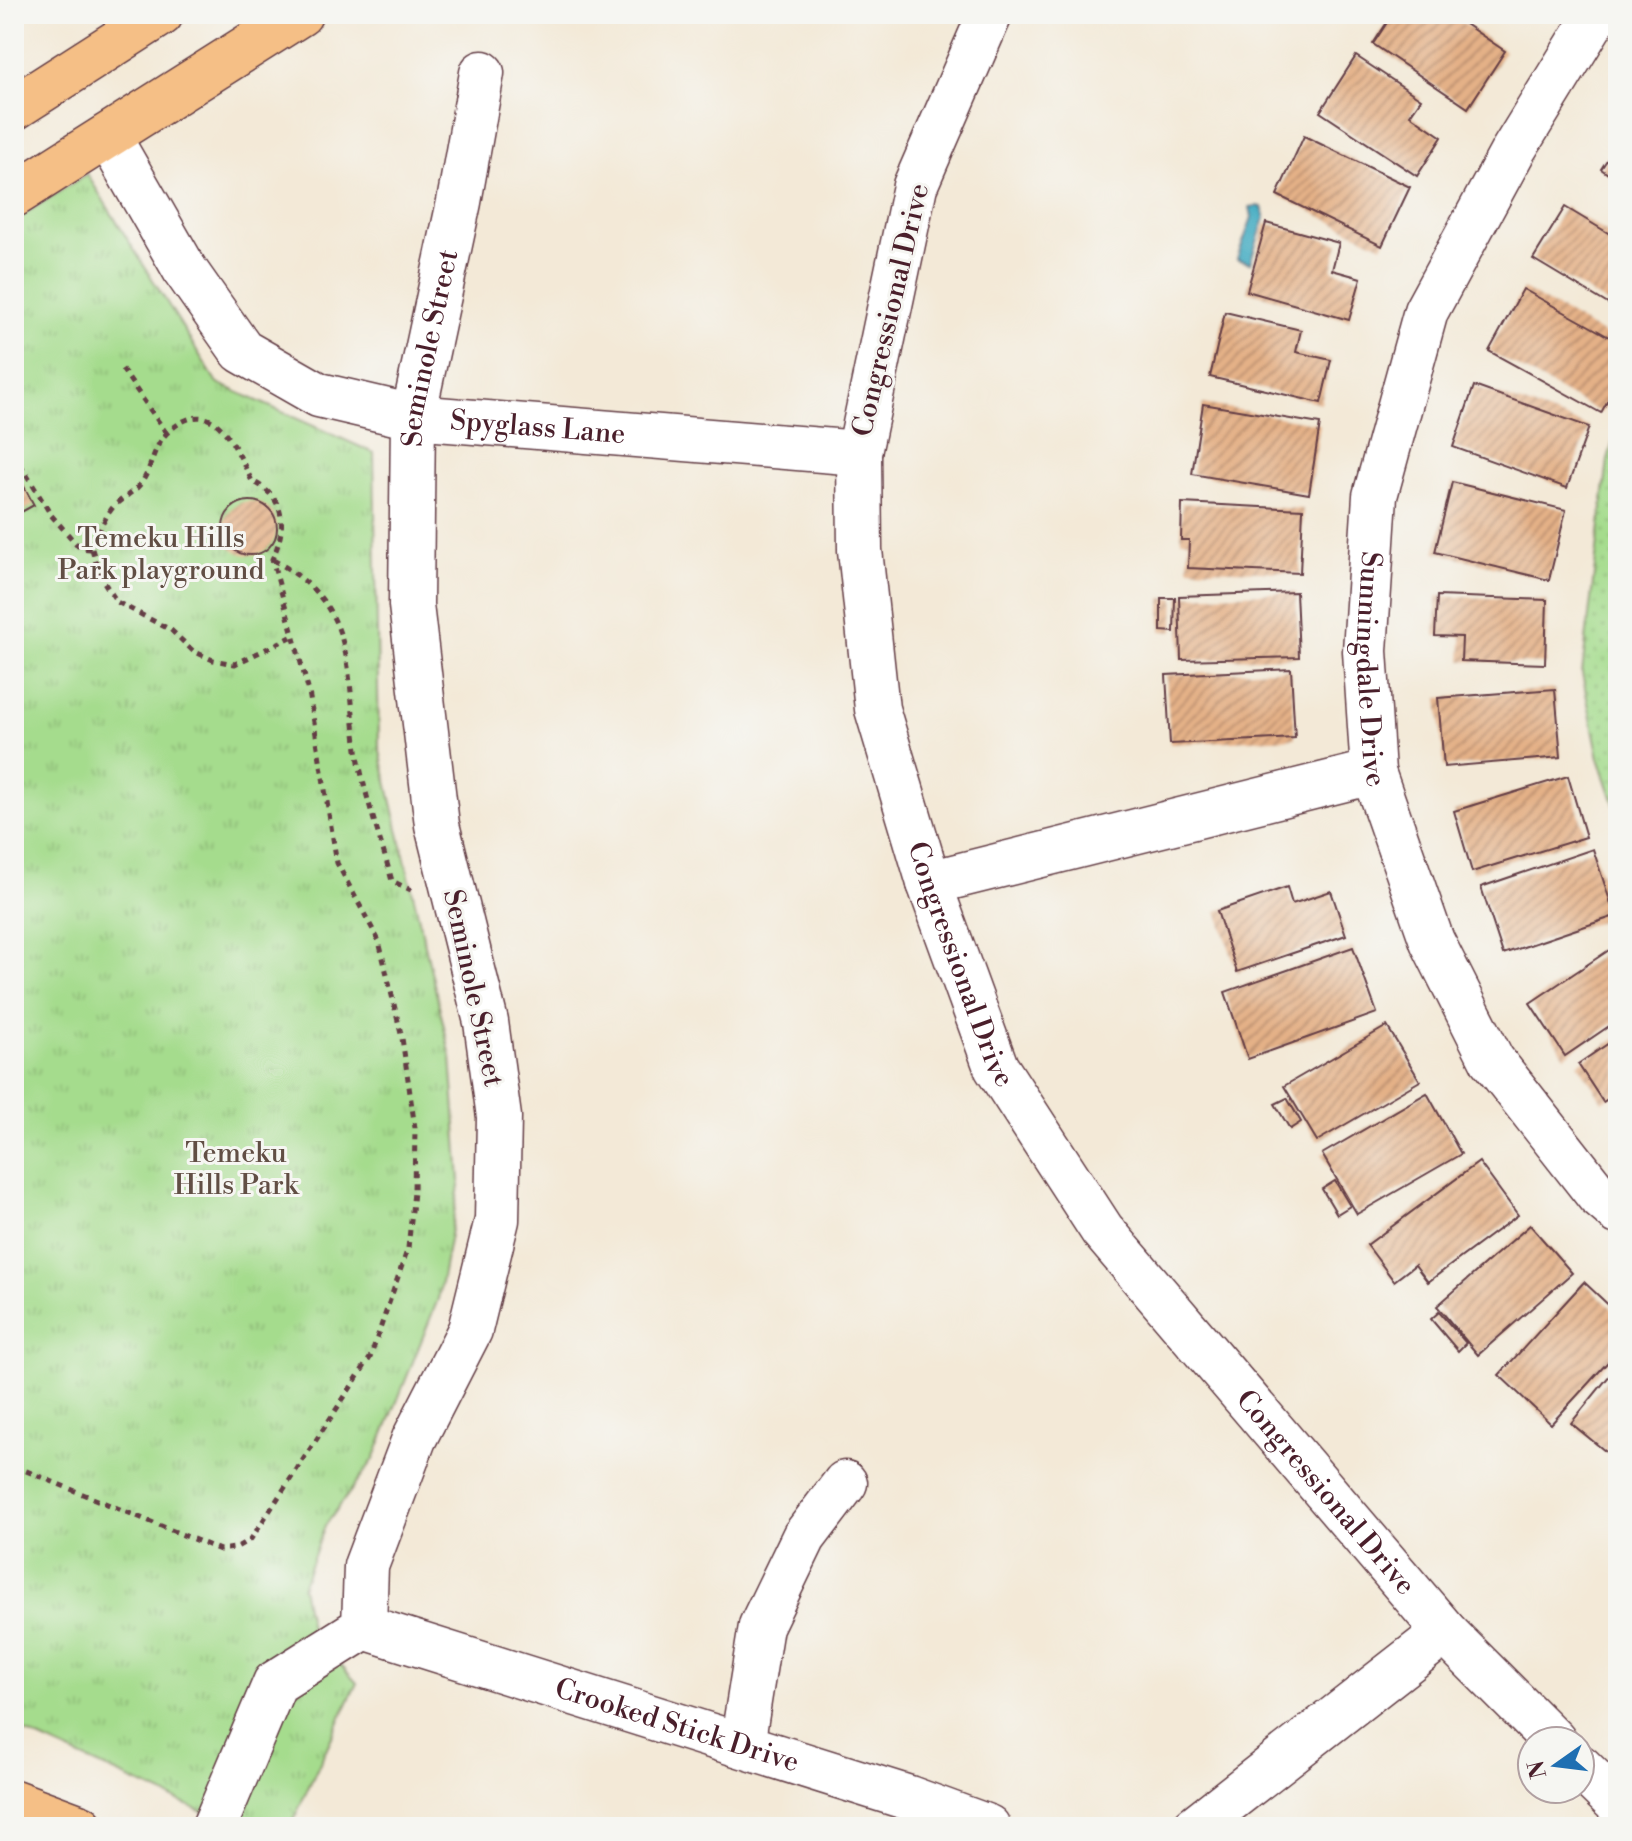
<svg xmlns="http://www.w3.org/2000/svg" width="1632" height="1841" viewBox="0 0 1632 1841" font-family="'Libre Bodoni',serif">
	<defs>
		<pattern id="grass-dots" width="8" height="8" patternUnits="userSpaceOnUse" patternTransform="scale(2)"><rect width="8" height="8" fill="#a5dc8d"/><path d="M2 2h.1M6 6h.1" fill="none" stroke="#90bc7a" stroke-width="1.8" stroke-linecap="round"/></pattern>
		<pattern id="park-tufts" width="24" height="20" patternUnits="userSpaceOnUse" patternTransform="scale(2)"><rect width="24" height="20" fill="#a5dc8d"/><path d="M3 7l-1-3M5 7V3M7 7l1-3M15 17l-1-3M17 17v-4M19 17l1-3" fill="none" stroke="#90bc7a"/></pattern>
		<pattern id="building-hatch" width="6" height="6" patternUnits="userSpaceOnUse" patternTransform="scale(2)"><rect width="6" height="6" fill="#e4b187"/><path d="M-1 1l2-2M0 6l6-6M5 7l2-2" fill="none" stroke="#bb8f6f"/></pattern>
	</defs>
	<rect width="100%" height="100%" fill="#f6f6f2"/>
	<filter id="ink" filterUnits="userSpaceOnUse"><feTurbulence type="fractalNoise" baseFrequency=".0125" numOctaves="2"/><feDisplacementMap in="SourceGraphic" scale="16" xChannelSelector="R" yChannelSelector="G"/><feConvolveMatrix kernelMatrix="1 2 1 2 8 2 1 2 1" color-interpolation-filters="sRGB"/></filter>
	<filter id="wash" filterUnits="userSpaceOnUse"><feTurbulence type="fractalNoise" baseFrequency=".006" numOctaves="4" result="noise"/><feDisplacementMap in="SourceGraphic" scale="32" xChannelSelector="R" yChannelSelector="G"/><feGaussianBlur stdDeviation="1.8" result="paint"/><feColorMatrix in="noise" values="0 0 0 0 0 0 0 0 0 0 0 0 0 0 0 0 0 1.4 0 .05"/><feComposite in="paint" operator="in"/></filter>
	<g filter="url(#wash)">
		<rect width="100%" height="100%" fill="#f3e9d7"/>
		<polygon fill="url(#grass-dots)" stroke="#787e5c" stroke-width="2" points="1618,424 1618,815 1599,758 1582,673 1608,460"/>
		<polygon fill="url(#park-tufts)" stroke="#787e5c" stroke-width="2" points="87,174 217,383 374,453 379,747 451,1057 460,1181 438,1299 374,1459 325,1526 302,1587 311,1633 357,1683 290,1827 236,1827 14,1727 14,221"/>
		<polygon fill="#41aac1" stroke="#466476" stroke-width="2" points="1256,206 1262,207 1265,218 1250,263 1237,259 1252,217 1250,207"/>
		<g id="blocks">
			<g fill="url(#building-hatch)">
				<polygon points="1378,14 1450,14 1505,51 1468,108 1373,44 1388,21"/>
				<polygon points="1356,56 1421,99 1410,115 1442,137 1417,176 1320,112"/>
				<polygon points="1304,136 1410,187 1382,246 1277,195"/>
				<polygon points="1618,143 1618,181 1601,169"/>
				<polygon points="1565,207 1618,239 1618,310 1533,259"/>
				<polygon points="1266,223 1339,243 1332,270 1361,278 1349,320 1247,291"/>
				<polygon points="1523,289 1618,342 1618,358 1609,373 1618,381 1601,413 1489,351"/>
				<polygon points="1225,312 1301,330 1296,352 1331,360 1321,403 1210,377"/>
				<polygon points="1474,386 1589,427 1567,488 1453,447"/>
				<polygon points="1203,404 1320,424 1309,494 1192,474"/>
				<polygon points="14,468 34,505 14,516"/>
				<polygon points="1452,482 1566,510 1549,580 1435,552"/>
				<circle cx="250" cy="528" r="27"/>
				<polygon points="1182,503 1303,509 1300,573 1188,568 1189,540 1181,540"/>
				<polygon points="1296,592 1299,657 1181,660 1179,596"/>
				<polygon points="1437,596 1547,600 1545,664 1461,661 1462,637 1435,636"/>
				<polygon points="1161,598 1175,598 1174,632 1161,631"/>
				<polygon points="1291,669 1295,738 1170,744 1166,675"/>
				<polygon points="1555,689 1561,757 1444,767 1438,698"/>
				<polygon points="1568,776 1586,837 1472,872 1454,811"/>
				<polygon points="1593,849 1615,916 1503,954 1481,887"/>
				<polygon points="1287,887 1292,904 1331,891 1346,935 1237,972 1217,911"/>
				<polygon points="1618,944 1618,1020 1565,1056 1530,1003"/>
				<polygon points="1353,947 1377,1013 1248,1059 1225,992"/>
				<polygon points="1387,1026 1420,1081 1317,1141 1284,1086"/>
				<polygon points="1618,1037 1618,1092 1603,1102 1578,1064"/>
				<polygon points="1427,1093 1461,1154 1357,1214 1322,1154"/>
				<polygon points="1287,1098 1301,1122 1290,1129 1275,1104"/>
				<polygon points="1479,1162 1518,1215 1428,1282 1415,1265 1394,1281 1367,1245"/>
				<polygon points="1335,1181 1350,1206 1337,1214 1322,1189"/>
				<polygon points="1530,1225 1572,1273 1478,1355 1437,1306"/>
				<polygon points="1584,1282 1618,1314 1618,1351 1551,1424 1499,1375"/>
				<polygon points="1439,1312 1466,1343 1458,1351 1431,1319"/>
				<polygon points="1618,1365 1618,1459 1617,1461 1571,1423"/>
			</g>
		</g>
	</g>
	<g filter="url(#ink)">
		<use href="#blocks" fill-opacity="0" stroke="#633d45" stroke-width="2"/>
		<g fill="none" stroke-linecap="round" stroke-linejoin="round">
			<defs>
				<g id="minor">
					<path id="s1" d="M990,14L915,186L859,453L860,550L877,709L929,883L996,1067L1102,1230L1445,1632L1554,1741"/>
					<path id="s2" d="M1597,14L1514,149L1426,311L1375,496L1365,651L1373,772L1432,941L1492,1060L1598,1195L1618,1212"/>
					<path id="s3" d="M108,136L185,270L242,351L319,395L413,417L859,453"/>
					<polyline points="929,883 1373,772"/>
					<path id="s4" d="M364,1627L909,1798L988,1827"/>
					<polyline points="742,1745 761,1626 804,1537 845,1483"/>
					<polyline points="1580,1767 1618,1804"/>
					<path id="s5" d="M214,1827L275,1683L364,1627L366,1566L414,1439L470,1330L497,1220L499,1117L486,1022L437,825L411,605L413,417L459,202L482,73"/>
					<polyline points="1195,1827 1445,1632"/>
				</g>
				<g id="major">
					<polyline points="14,108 161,14"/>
					<polyline points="14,195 300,14"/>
					<polyline points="14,1802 81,1827"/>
				</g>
			</defs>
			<use href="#minor" stroke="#633d45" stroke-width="47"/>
			<use href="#major" stroke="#633d45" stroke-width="47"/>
			<g stroke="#633d45" stroke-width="5" stroke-dasharray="6 6" stroke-linecap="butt">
				<polyline points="122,369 167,434"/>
				<path d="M14,454L51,515L80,548L92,549C99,534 103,519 114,506C122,498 136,491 142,482C152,467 153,447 167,433C215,388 236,450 252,481C287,498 287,529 272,559L309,692L337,863L379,941L402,1038L415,1128L414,1192L408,1248L370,1358L251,1539L235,1548L220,1550L14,1466"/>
				<polyline points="92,549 100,576 117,602 171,630 193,651 213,660 235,664 291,637"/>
				<path d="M273,560C360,606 345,673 358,756C365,798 381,840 392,881L411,890"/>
			</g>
			<use href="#minor" stroke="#fff" stroke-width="44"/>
			<use href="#major" stroke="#f5bf86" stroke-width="44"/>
		</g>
	</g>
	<g text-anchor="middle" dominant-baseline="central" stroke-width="6" stroke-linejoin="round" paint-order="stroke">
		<g font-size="28" fill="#4a1f2b" stroke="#f6f6f2">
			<text transform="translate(891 310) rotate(-77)">Congressional Drive</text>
			<text stroke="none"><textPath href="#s5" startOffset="1576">Seminole Street</textPath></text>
			<text stroke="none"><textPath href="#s3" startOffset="564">Spyglass Lane</textPath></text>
			<text stroke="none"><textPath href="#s2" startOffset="708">Sunningdale Drive</textPath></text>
			<text stroke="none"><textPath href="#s1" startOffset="986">Congressional Drive</textPath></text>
			<text transform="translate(473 988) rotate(78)">Seminole Street</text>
			<text stroke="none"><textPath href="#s1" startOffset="1634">Congressional Drive</textPath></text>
			<text stroke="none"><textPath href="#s4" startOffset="328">Crooked Stick Drive</textPath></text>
		</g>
		<g font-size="28" fill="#614e44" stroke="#f6f6f2">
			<text x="161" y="538">Temeku Hills<tspan x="161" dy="32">Park playground</tspan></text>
			<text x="236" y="1153">Temeku<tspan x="236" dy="32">Hills Park</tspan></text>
		</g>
	</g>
	<rect width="1632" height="1841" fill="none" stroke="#f6f6f2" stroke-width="48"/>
	<g transform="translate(1556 1765) rotate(256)"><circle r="38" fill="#f6f6f2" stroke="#b1a0a2" stroke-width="2"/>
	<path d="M0-6L14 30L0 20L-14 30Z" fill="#1f6fb2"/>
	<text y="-12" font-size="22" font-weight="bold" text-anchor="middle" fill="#4a1f2b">N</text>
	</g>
</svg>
